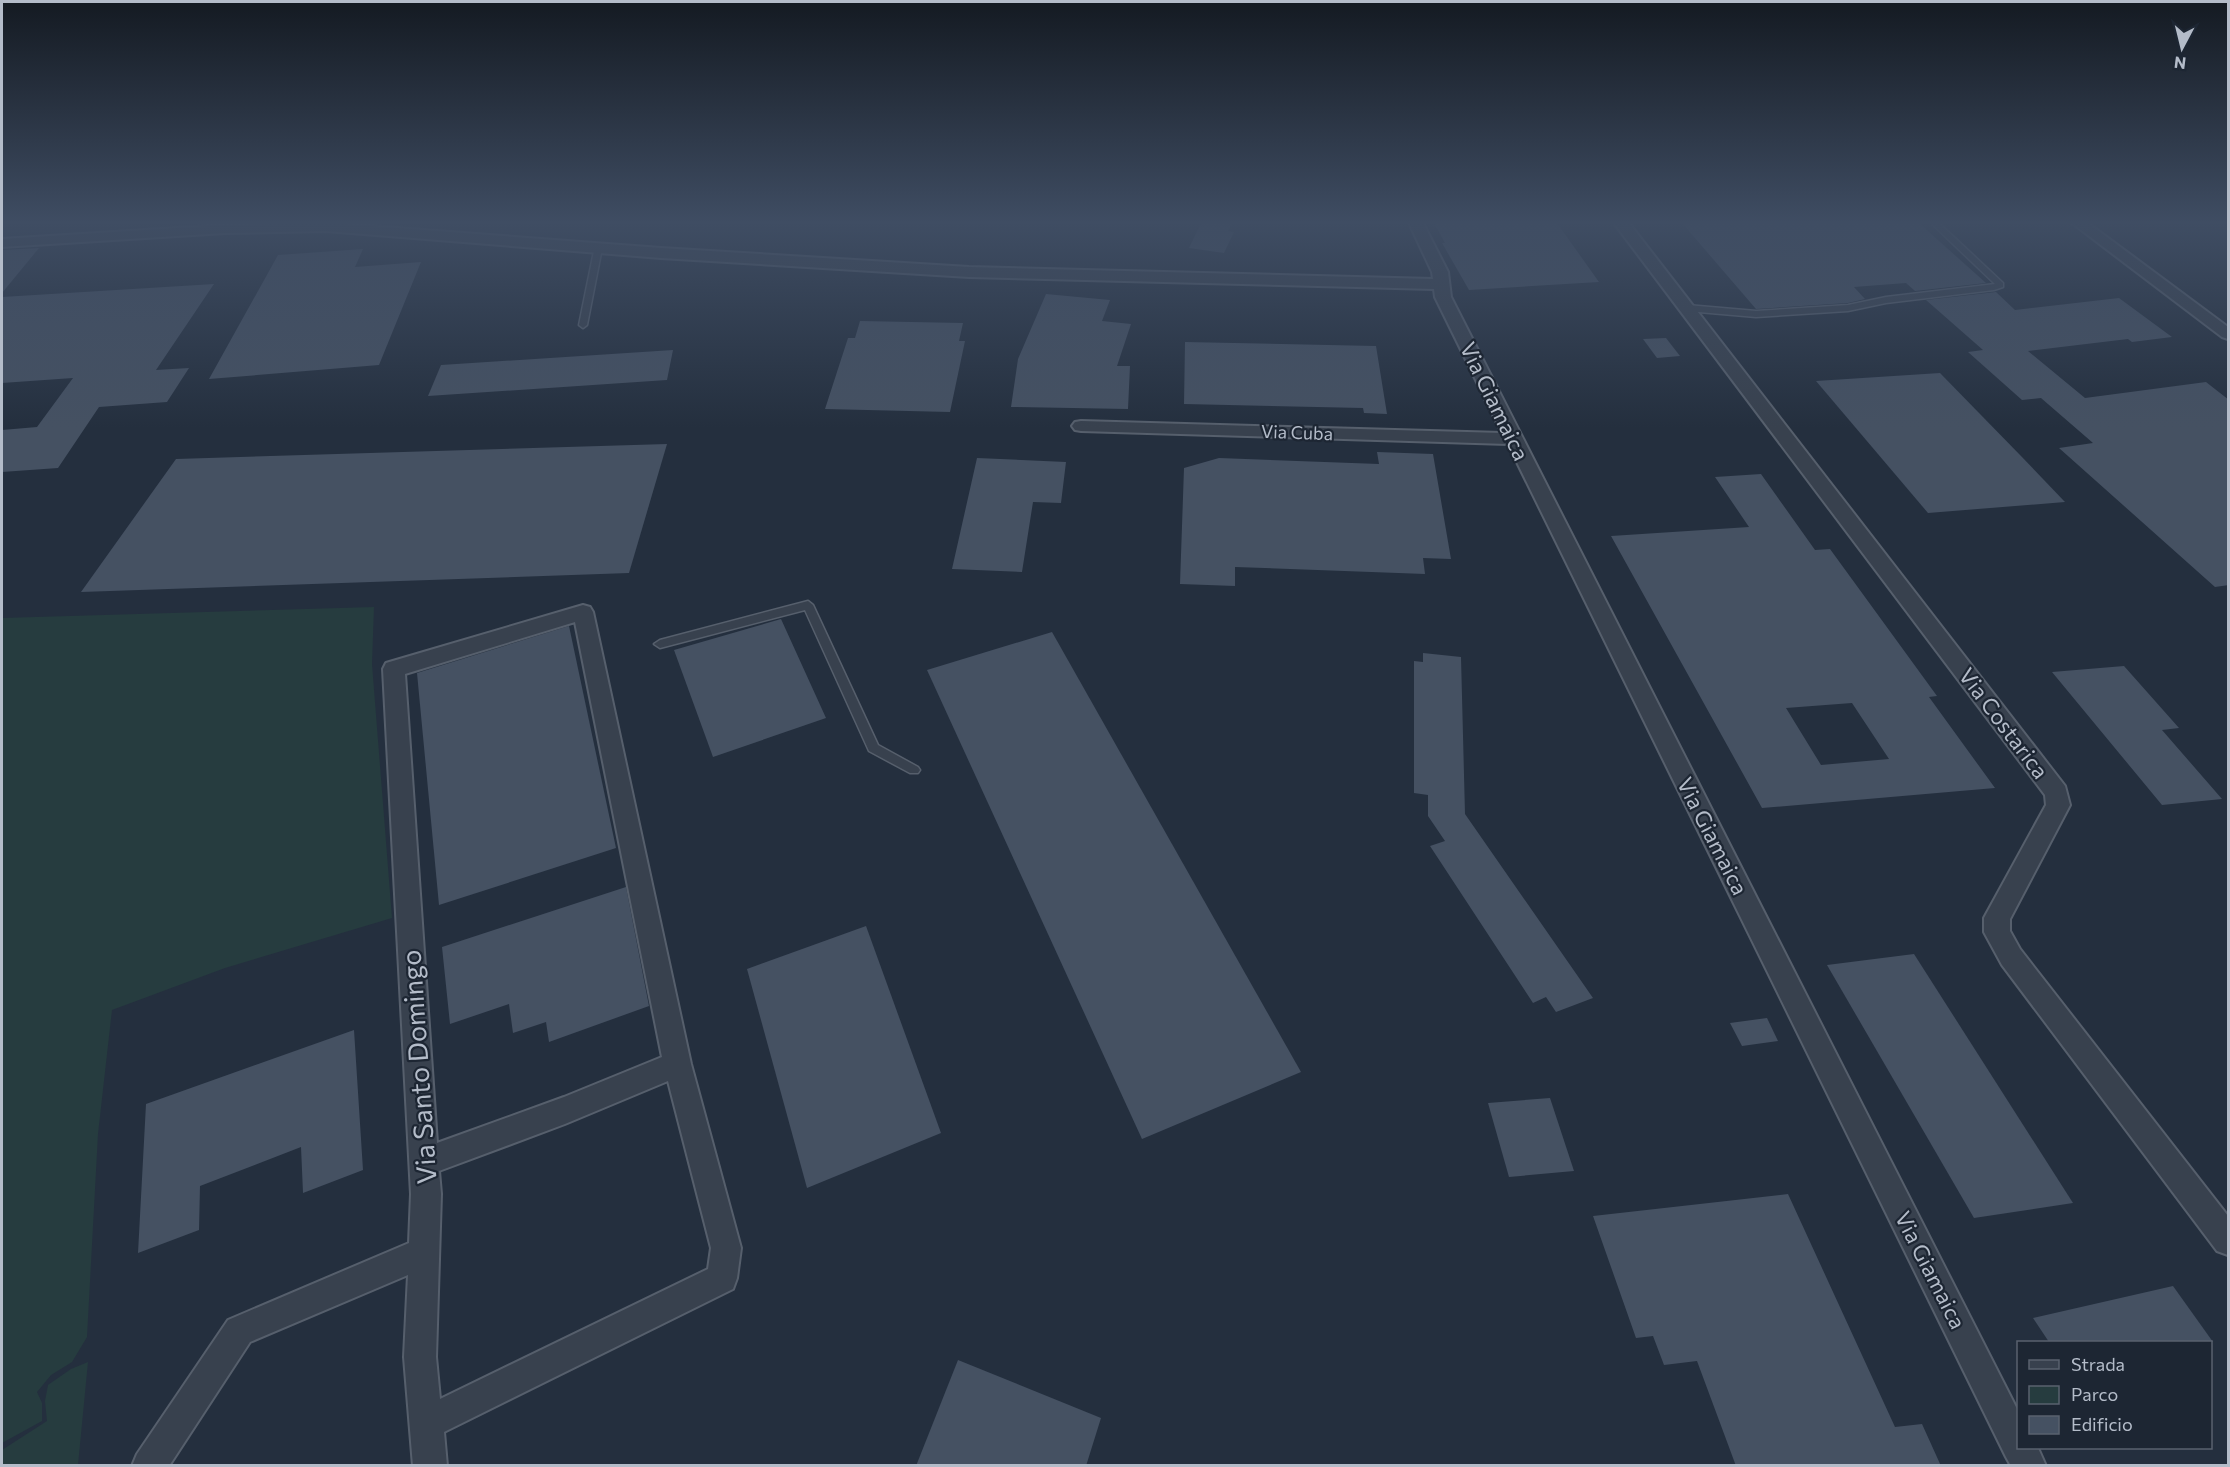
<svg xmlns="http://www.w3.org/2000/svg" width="2230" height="1467" viewBox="0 0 2230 1467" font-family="Commissioner,sans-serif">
	<rect width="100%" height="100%" fill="#242f3e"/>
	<g fill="#263c3f">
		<polygon points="374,607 372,664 392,918 225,968 112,1010 98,1134 87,1337 72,1362 51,1375 37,1392 42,1403 42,1421 2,1443 2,618"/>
		<polygon points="88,1362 78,1465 2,1465 2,1450 47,1421 45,1401 48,1385 71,1369"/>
	</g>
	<g fill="#455162" fill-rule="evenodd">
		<polygon points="1201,223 1232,223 1228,231 1234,232 1224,253 1189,248"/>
		<polygon points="1434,223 1557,223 1599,282 1469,290 1442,243 1445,243"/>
		<polygon points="1682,223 1919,223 1986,283 1915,291 1906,283 1854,287 1865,299 1848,303 1756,309"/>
		<polygon points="39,248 2,293 2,250"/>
		<polygon points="363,249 355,267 421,262 379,365 209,379 278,255"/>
		<polygon points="214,284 156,370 189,368 167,402 99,407 58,468 2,472 2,430 37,427 73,378 2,383 2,297"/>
		<polygon points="1996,292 2015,310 2119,298 2172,337 2132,342 2128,339 2028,351 2085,398 2206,382 2229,400 2229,585 2215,587 2059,448 2093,443 2041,398 2022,400 1968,352 1983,350 1926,300"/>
		<polygon points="1046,294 1110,300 1102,321 1131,324 1117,366 1130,366 1128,409 1011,407 1018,359"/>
		<polygon points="860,321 963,323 959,341 965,341 950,412 825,409 848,338 855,338"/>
		<polygon points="1666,338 1680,356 1657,358 1643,339"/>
		<polygon points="1185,342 1376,346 1387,414 1364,413 1363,408 1184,404"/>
		<polygon points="673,350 667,380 428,396 441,365"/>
		<polygon points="1940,373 2021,456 2065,502 1928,513 1816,381"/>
		<polygon points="667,444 629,573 81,592 176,459"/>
		<polygon points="1377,452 1433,454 1451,559 1423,558 1425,574 1235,567 1235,586 1180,584 1184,468 1219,458 1379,464"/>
		<polygon points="977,458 1066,462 1061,503 1033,502 1022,572 952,569"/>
		<path d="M1761,474L1815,550L1830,549L1937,696L1929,697L1995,788L1762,808L1611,536L1749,527L1715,477ZM1852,703L1889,759L1821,765L1786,708Z"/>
		<polygon points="781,619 826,718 713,757 674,650"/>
		<polygon points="569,626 616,848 439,905 417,673"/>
		<polygon points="1052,632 1301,1072 1142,1139 927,670"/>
		<polygon points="1423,653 1461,657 1465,814 1593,998 1556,1012 1546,997 1533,1003 1430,846 1445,841 1428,816 1428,795 1414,793 1414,661 1423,662"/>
		<polygon points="2124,666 2179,728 2162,730 2222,799 2162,805 2052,672"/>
		<polygon points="626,887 649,1006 549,1042 546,1022 513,1033 509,1004 450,1024 442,947"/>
		<polygon points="866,926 941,1133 807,1188 747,969"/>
		<polygon points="1914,954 2073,1203 1974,1218 1827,965"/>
		<polygon points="1767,1018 1778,1041 1742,1046 1730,1023"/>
		<polygon points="354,1030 363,1170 303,1193 301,1147 200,1186 199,1230 138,1253 146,1104"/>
		<polygon points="1550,1098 1574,1171 1509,1177 1488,1103"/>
		<polygon points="1788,1194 1895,1427 1922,1424 1941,1466 1736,1466 1697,1361 1664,1365 1653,1336 1636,1338 1593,1216"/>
		<polygon points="2173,1286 2213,1342 2049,1342 2033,1318"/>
		<polygon points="958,1360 1101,1418 1086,1466 916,1466"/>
	</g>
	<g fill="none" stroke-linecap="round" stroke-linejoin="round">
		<defs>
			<g id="service">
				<polygon points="1931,223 1939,223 2003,283 2003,287 1994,290 1886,303 1848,311 1756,317 1687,311 1683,308 1687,305 1756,311 1848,305 1886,297 1995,284"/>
				<polygon points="595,246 602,248 587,325 583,328 579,325"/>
				<polygon points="808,601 813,605 878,745 918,767 920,770 918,773 910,773 869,751 805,610 660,648 654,644 660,640"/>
			</g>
			<g id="minor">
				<polygon points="331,223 661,248 969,267 1433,279 1432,272 1409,223 1423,223 1448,272 1451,297 2018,1411 2018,1448 2038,1448 2046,1466 2011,1466 2006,1457 1508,444 1081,431 1075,430 1072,426 1075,422 1081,421 1502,433 1435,297 1434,289 969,277 661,258 326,231 225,233 2,247 2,239 225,225"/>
				<polygon points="1614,223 1629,223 2065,786 2070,805 2010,919 2010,931 2020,949 2228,1216 2228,1255 2217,1251 2002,965 1984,932 1984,918 2046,805 2045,795"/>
				<polygon points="2072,223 2088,223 2228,327 2228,339 2222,337"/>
				<path d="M583,605L590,607L593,612L691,1064L741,1248L737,1278L733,1289L444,1432L447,1466H413L404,1357L408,1275L250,1342L169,1466H132L137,1454L228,1320L409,1243L411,1194L383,669L386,663ZM575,622L662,1057L564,1097L437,1143L405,674ZM668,1081L711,1248L708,1269L440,1399L436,1357L441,1194L439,1171L565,1124Z"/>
			</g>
		</defs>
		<use href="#service" stroke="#565f6c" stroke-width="3"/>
		<use href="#minor" stroke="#565f6c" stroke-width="4"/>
		<use href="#service" fill="#38414e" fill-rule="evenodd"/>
		<use href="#minor" fill="#38414e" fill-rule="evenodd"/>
	</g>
	<linearGradient id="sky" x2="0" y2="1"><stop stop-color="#141a22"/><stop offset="0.52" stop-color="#3f4d63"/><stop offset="1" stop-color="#3f4d63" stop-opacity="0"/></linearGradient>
	<rect width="2230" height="428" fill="url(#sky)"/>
	<g text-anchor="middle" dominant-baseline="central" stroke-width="4.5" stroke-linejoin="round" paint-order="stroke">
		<g font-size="18" fill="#b4bcc9" stroke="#1d2633">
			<text transform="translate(1297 432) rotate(2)">Via Cuba</text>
		</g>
		<g font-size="22" fill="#b4bcc9" stroke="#1d2633">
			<text transform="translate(1495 401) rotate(64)">Via Giamaica</text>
			<text transform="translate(2004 723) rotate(53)">Via Costarica</text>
			<text transform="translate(1713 836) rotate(63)">Via Giamaica</text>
			<text transform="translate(1931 1270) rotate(63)">Via Giamaica</text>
		</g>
		<g font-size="27" fill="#b4bcc9" stroke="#1d2633">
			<text transform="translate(418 1067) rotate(-94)">Via Santo Domingo</text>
		</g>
	</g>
	<rect width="2230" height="1467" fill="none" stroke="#b4bcc9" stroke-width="6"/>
	<rect x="2017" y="1341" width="195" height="108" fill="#1d2633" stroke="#59626f" stroke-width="1.5"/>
	<rect x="2029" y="1360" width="30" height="9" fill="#38414e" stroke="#59626f" stroke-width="1.5"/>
	<text x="2071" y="1371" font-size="18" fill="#b4bcc9">Strada</text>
	<rect x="2029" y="1386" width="30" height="18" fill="#263c3f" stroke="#59626f" stroke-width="1.5"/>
	<text x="2071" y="1401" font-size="18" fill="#b4bcc9">Parco</text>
	<rect x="2029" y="1416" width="30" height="18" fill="#455162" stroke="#59626f" stroke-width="1.5"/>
	<text x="2071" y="1431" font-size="18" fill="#b4bcc9">Edificio</text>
	<g transform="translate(2182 48) rotate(187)" stroke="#1d2633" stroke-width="4.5" paint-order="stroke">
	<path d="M0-4.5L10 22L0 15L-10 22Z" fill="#b4bcc9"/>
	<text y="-9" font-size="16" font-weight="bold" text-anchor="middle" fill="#b4bcc9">N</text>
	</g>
</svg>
